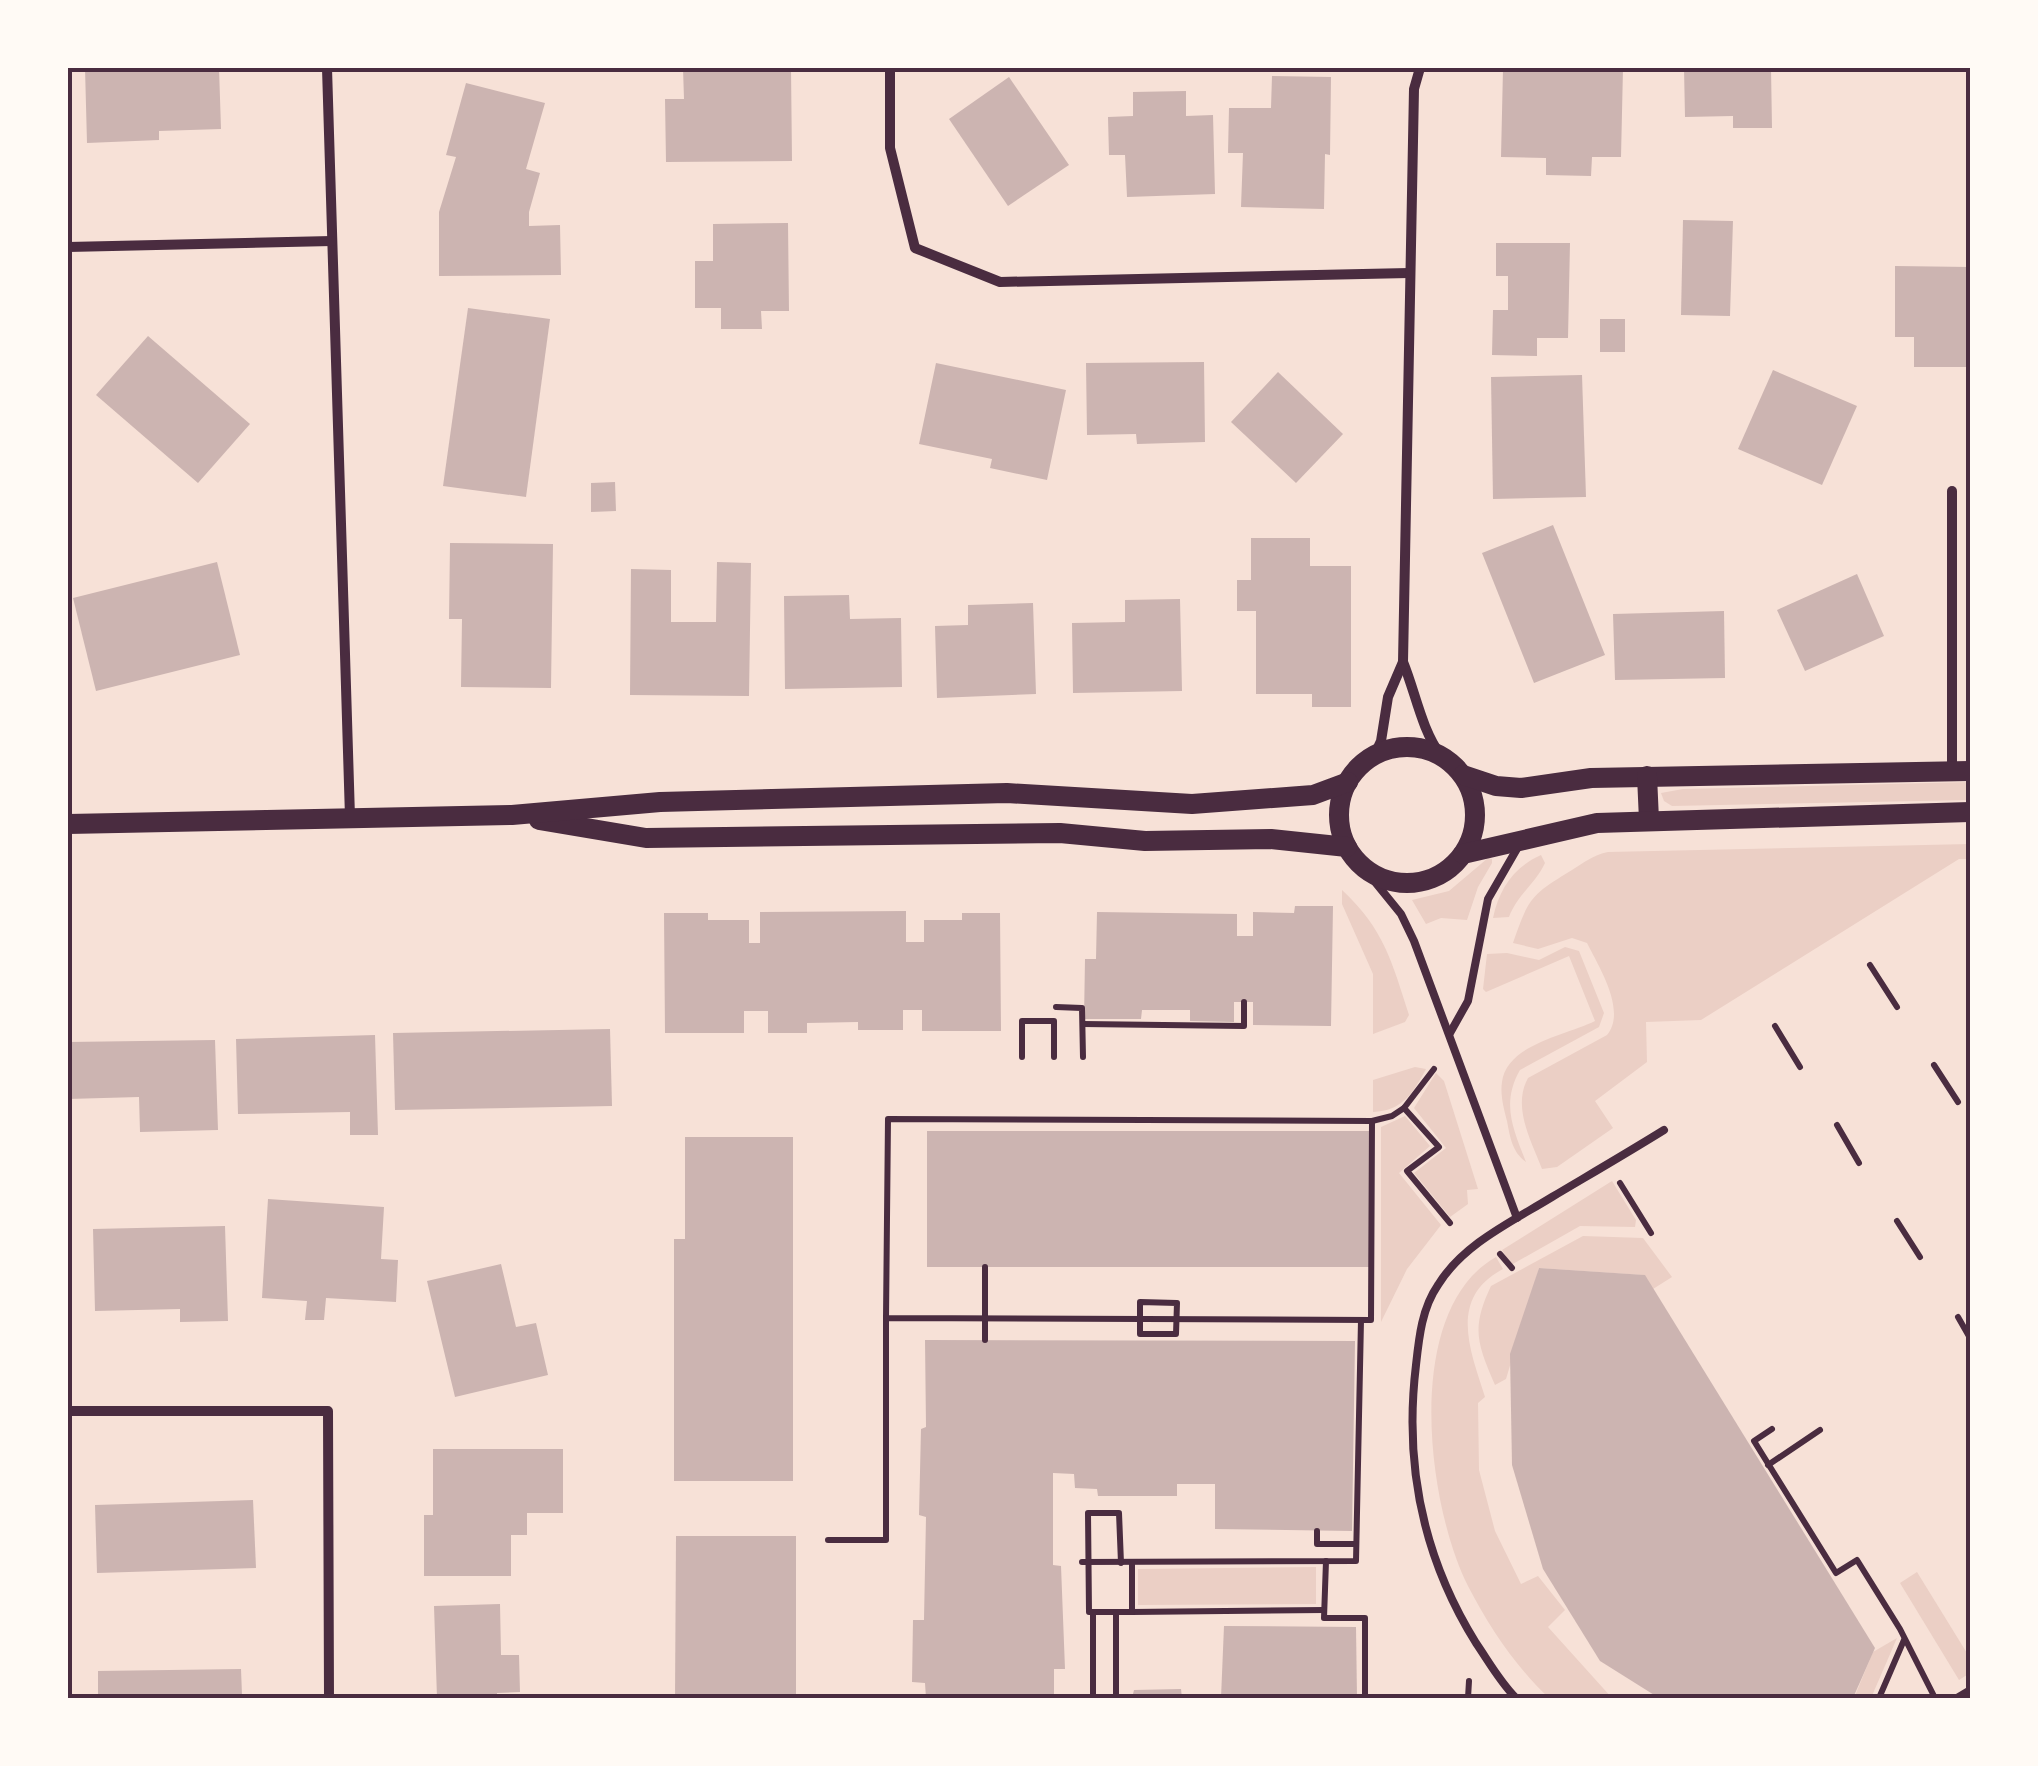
<svg xmlns="http://www.w3.org/2000/svg" width="2038" height="1766" viewBox="0 0 2038 1766" font-family="'Source Sans 3',sans-serif">
	<rect width="100%" height="100%" fill="#f7e1d7"/>
	<g fill="#ebcfc5">
		<polygon points="1970,782 1970,800 1672,806 1664,801 1661,793 1683,789"/>
		<path d="M1970,844V859H1959L1701,1020L1646,1022L1647,1062L1595,1101L1613,1128L1557,1167L1542,1169C1531,1140 1512,1107 1528,1078L1607,1035C1627,1011 1599,967 1587,943L1572,938L1538,949L1513,943C1529,897 1531,895 1572,870C1585,862 1593,855 1608,852Z"/>
		<path d="M1541,855L1545,863C1536,883 1517,895 1509,917L1493,918C1499,889 1514,867 1541,855Z"/>
		<polygon points="1488,858 1492,859 1492,863 1478,887 1467,920 1441,918 1426,924 1412,900 1449,891"/>
		<path d="M1342,890C1384,929 1392,962 1409,1015L1405,1022L1373,1034V974L1342,904Z"/>
		<path d="M1565,947L1579,951L1604,1013L1599,1027L1520,1070C1501,1103 1513,1129 1526,1162C1512,1152 1510,1137 1507,1121C1504,1109 1500,1095 1502,1082C1507,1044 1567,1035 1595,1021L1569,956L1486,992L1483,989L1487,954L1507,953L1539,960Z"/>
		<path d="M1415,1067L1426,1069C1413,1093 1402,1111 1373,1112V1080Z"/>
		<polygon points="1436,1073 1444,1081 1478,1189 1467,1190 1468,1204 1450,1217 1414,1173 1446,1148 1414,1108"/>
		<polygon points="1405,1116 1430,1146 1399,1173 1441,1225 1407,1269 1381,1322 1381,1127"/>
		<polygon points="1612,1181 1636,1220 1635,1227 1580,1226 1511,1265 1502,1250"/>
		<path d="M1583,1236L1643,1238L1672,1277L1653,1289L1643,1275L1539,1268L1506,1379L1495,1385C1477,1343 1471,1328 1491,1286Z"/>
		<path d="M1496,1257L1503,1269C1448,1298 1470,1350 1485,1397L1478,1403L1479,1470L1495,1531L1521,1584L1538,1576L1565,1610L1548,1627L1612,1698H1549C1516,1667 1489,1627 1468,1586C1427,1505 1402,1310 1496,1257Z"/>
		<polygon points="1316,1567 1316,1604 1138,1605 1138,1569"/>
		<polygon points="1917,1572 1970,1658 1970,1673 1959,1680 1900,1583"/>
		<polygon points="1897,1638 1871,1698 1854,1698 1873,1652"/>
	</g>
	<g fill="#ccb4b1">
		<polygon points="85,68 219,68 221,129 159,131 159,140 87,143"/>
		<polygon points="683,68 791,68 792,161 666,162 665,99 684,99"/>
		<polygon points="1577,68 1623,68 1621,157 1592,157 1591,176 1546,175 1546,158 1501,157 1503,69 1577,71"/>
		<polygon points="1684,68 1771,68 1772,128 1733,128 1733,116 1685,117"/>
		<polygon points="1272,76 1331,77 1330,155 1325,154 1324,209 1241,207 1243,153 1228,153 1229,108 1271,108"/>
		<polygon points="1009,77 1069,165 1008,206 949,119"/>
		<polygon points="466,83 545,103 526,169 540,173 529,212 529,226 560,225 561,275 439,276 439,212 456,157 446,155"/>
		<polygon points="1186,91 1186,116 1213,115 1215,194 1127,197 1125,155 1109,155 1108,117 1133,116 1133,92"/>
		<polygon points="1683,220 1733,221 1730,316 1681,315"/>
		<polygon points="788,223 789,311 761,311 762,329 721,329 721,308 695,308 695,261 713,261 713,224"/>
		<polygon points="1496,243 1570,243 1568,338 1537,338 1537,356 1492,355 1493,310 1508,310 1508,276 1496,276"/>
		<polygon points="1895,266 1970,267 1970,367 1914,367 1914,337 1895,337"/>
		<polygon points="468,308 550,319 526,497 443,486"/>
		<rect x="1600" y="319" width="25" height="33"/>
		<polygon points="148,336 250,424 198,483 96,395"/>
		<polygon points="1204,362 1205,442 1137,444 1136,434 1087,435 1086,363"/>
		<polygon points="936,363 1066,390 1047,480 990,468 992,459 919,444"/>
		<polygon points="1773,370 1857,406 1822,485 1738,449"/>
		<polygon points="1278,372 1343,434 1296,483 1231,422"/>
		<polygon points="1582,375 1586,497 1493,499 1491,377"/>
		<polygon points="615,482 616,511 591,512 591,483"/>
		<polygon points="1553,525 1605,655 1534,683 1482,553"/>
		<polygon points="1251,538 1310,538 1310,566 1351,566 1351,707 1312,707 1312,694 1256,694 1256,611 1237,611 1237,580 1251,580"/>
		<polygon points="450,543 553,544 551,688 461,687 462,619 449,619"/>
		<polygon points="217,562 240,655 96,691 73,598"/>
		<polygon points="717,562 751,563 749,696 630,695 631,569 671,570 671,622 716,622"/>
		<polygon points="1857,574 1884,636 1805,671 1777,610"/>
		<polygon points="849,595 850,619 901,618 902,687 785,689 784,596"/>
		<polygon points="1180,599 1182,691 1073,693 1072,623 1125,622 1125,600"/>
		<polygon points="1033,603 1036,694 937,698 935,626 968,625 968,605"/>
		<polygon points="1724,611 1725,678 1615,680 1613,614"/>
		<polygon points="1295,906 1333,906 1331,1026 1253,1025 1253,1002 1234,1002 1234,1022 1190,1021 1190,1010 1142,1010 1141,1019 1084,1019 1085,959 1096,959 1097,912 1237,914 1237,936 1253,936 1253,912 1294,913"/>
		<polygon points="906,911 906,942 924,942 924,920 962,920 962,913 1000,913 1001,1031 922,1031 922,1010 903,1010 903,1030 858,1030 858,1022 807,1023 807,1033 768,1033 768,1011 744,1011 744,1033 665,1033 664,913 708,913 708,920 749,920 749,943 760,943 760,912"/>
		<polygon points="610,1029 612,1106 395,1110 393,1033"/>
		<polygon points="375,1035 378,1135 350,1135 350,1112 238,1114 236,1039"/>
		<polygon points="215,1040 218,1130 140,1132 139,1097 68,1099 68,1042"/>
		<rect x="927" y="1131" width="442" height="136"/>
		<polygon points="685,1137 793,1137 793,1481 674,1481 674,1239 685,1239"/>
		<polygon points="268,1199 384,1207 381,1259 398,1260 396,1302 326,1298 324,1320 305,1320 307,1301 262,1298"/>
		<polygon points="225,1226 228,1321 180,1322 180,1309 95,1311 93,1229"/>
		<polygon points="501,1264 516,1327 536,1323 548,1375 455,1397 427,1281"/>
		<polygon points="1539,1268 1645,1275 1875,1648 1853,1698 1659,1698 1600,1661 1543,1569 1512,1465 1510,1354"/>
		<polygon points="925,1340 1355,1341 1352,1531 1215,1529 1215,1484 1177,1484 1177,1496 1098,1496 1097,1489 1075,1488 1074,1474 1053,1473 1053,1565 1061,1566 1065,1669 1054,1669 1054,1698 926,1698 925,1683 912,1682 913,1620 924,1620 926,1517 919,1515 921,1429 926,1427"/>
		<polygon points="433,1449 563,1449 563,1513 527,1513 527,1535 511,1535 511,1576 424,1576 424,1515 433,1515"/>
		<polygon points="253,1500 256,1568 97,1573 95,1505"/>
		<polygon points="676,1536 796,1536 796,1698 675,1698"/>
		<polygon points="500,1604 501,1655 519,1655 520,1692 497,1693 497,1698 437,1698 434,1606"/>
		<polygon points="1224,1626 1356,1627 1357,1698 1221,1698"/>
		<polygon points="241,1669 242,1695 267,1695 267,1698 98,1698 98,1671"/>
		<polygon points="1181,1689 1182,1698 1132,1698 1134,1690"/>
	</g>
	<g fill="none" stroke-linecap="round" stroke-linejoin="round">
		<g stroke="#4a2c40" stroke-width="6">
			<polyline points="1970,905 1970,906"/>
			<polyline points="1870,965 1897,1007"/>
			<polyline points="1056,1007 1082,1008 1083,1057"/>
			<polyline points="1083,1024 1244,1026 1244,1002"/>
			<polyline points="1775,1026 1800,1067"/>
			<polyline points="1022,1057 1022,1021 1054,1021 1054,1057"/>
			<polyline points="1934,1065 1958,1102"/>
			<polyline points="1434,1069 1404,1108 1439,1147 1407,1171 1450,1223"/>
			<polyline points="1372,1121 1392,1116 1404,1108"/>
			<polyline points="1837,1125 1859,1163"/>
			<polyline points="1620,1183 1651,1233"/>
			<polyline points="1897,1221 1920,1257"/>
			<polyline points="1500,1254 1512,1268"/>
			<polygon points="1140,1302 1177,1303 1176,1334 1140,1334"/>
			<polyline points="1958,1317 1970,1338"/>
			<polyline points="985,1340 985,1267"/>
			<polyline points="1772,1429 1754,1441 1836,1573 1857,1560 1900,1629 1935,1698"/>
			<polyline points="1768,1465 1820,1430"/>
			<polyline points="1317,1531 1317,1544 1356,1544"/>
			<polyline points="828,1540 886,1540 886,1318 1371,1320 1372,1121 888,1119 886,1318"/>
			<polyline points="1326,1561 1324,1618 1365,1618 1365,1698"/>
			<polyline points="1082,1562 1356,1561 1361,1320"/>
			<polyline points="1132,1564 1132,1612 1324,1610"/>
			<polyline points="1093,1612 1093,1698"/>
			<polyline points="1118,1612 1089,1612 1088,1513 1119,1513 1121,1563"/>
			<polyline points="1116,1698 1116,1612 1132,1612"/>
			<polyline points="1468,1698 1469,1681"/>
			<polyline points="1879,1698 1904,1640"/>
			<polyline points="1955,1698 1970,1689"/>
		</g>
		<g stroke="#4a2c40" stroke-width="8">
			<polyline points="1362,866 1401,914 1414,941 1517,1218"/>
			<polyline points="1450,1033 1468,1001 1488,899 1518,847"/>
			<path d="M1516,1698C1500,1682 1489,1662 1476,1643C1423,1558 1404,1464 1416,1365C1419,1337 1422,1308 1438,1285C1463,1244 1513,1221 1552,1197C1589,1175 1627,1153 1664,1130"/>
		</g>
		<g stroke="#4a2c40" stroke-width="10">
			<polyline points="327,68 350,817"/>
			<polyline points="890,68 890,148 915,248 1000,282 1409,273"/>
			<polyline points="68,247 332,241"/>
			<path d="M1403,662C1416,694 1421,728 1441,756"/>
			<polyline points="1374,756 1381,741 1388,697 1403,662 1414,89 1420,68"/>
			<polyline points="1952,771 1952,491"/>
			<polyline points="68,1411 328,1411 329,1698"/>
		</g>
		<g stroke="#4a2c40" stroke-width="20">
			<circle cx="1407" cy="815" r="68"/>
			<polyline points="1463,775 1496,786 1521,788 1591,778 1970,771"/>
			<polyline points="1647,776 1649,820"/>
			<polyline points="539,820 646,838 1060,833 1145,841 1271,839 1347,847"/>
			<polyline points="68,824 512,815 660,802 1007,793 1192,804 1313,795 1348,782"/>
			<polyline points="1463,854 1597,823 1970,812"/>
		</g>
	</g>
	<rect width="2038" height="1766" fill="none" stroke="#fffaf5" stroke-width="140"/>
	<rect x="70" y="70" width="1898" height="1626" fill="none" stroke="#4a2c40" stroke-width="4"/>
</svg>
